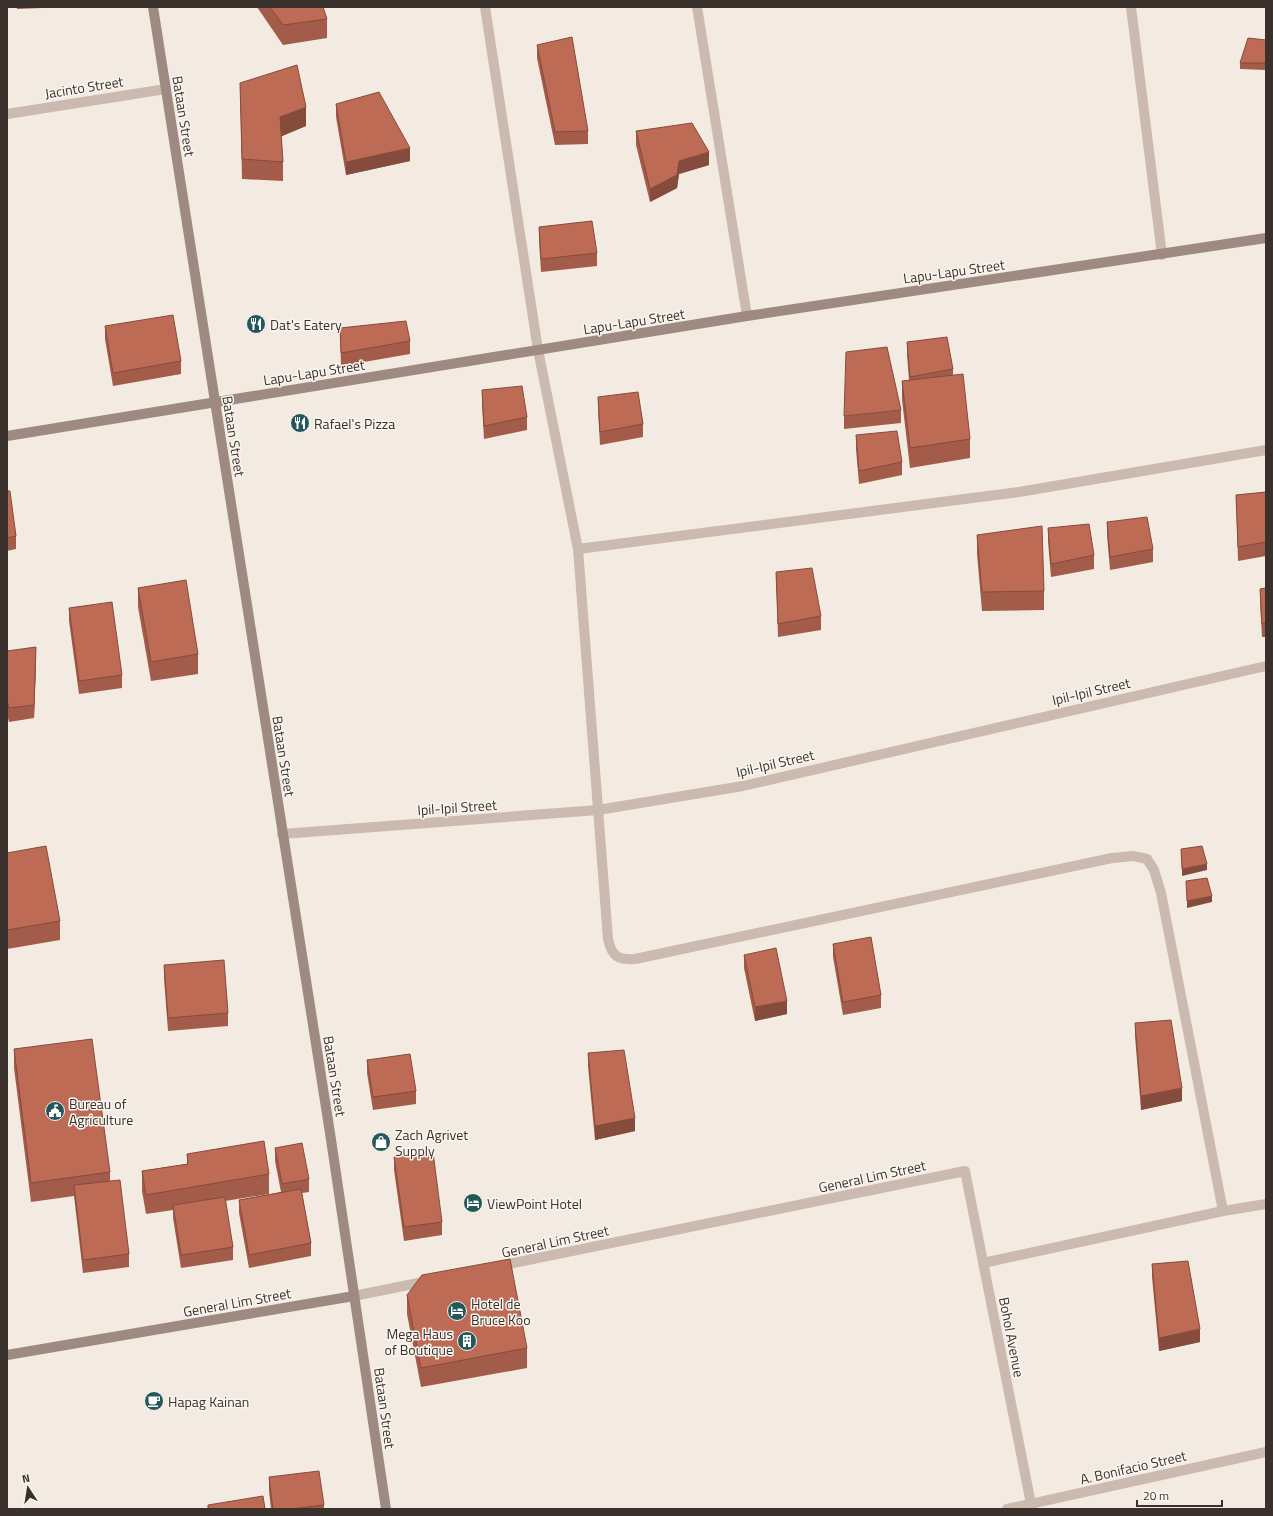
<svg xmlns="http://www.w3.org/2000/svg" width="1273" height="1516" viewBox="0 0 1273 1516" font-family="'Titillium Web',sans-serif">
	<rect width="100%" height="100%" fill="#f3eae2"/>
	<g fill="none" stroke-linecap="round" stroke-linejoin="round">
		<g stroke="#cabaaf" stroke-width="10">
			<path d="M485,7L538,350L578,549L608,939C612,957 618,960 635,959L1112,858L1133,856L1147,859L1154,870L1161,893L1223,1211"/>
			<polyline points="697,7 747,316"/>
			<polyline points="1131,7 1162,255"/>
			<polyline points="7,114 166,89"/>
			<polyline points="578,549 1019,492 1266,450"/>
			<polyline points="282,834 598,810 743,786 1266,666"/>
			<polyline points="983,1263 1223,1211 1266,1204"/>
			<polyline points="499,1266 965,1171 1032,1509"/>
			<polyline points="354,1296 428,1281"/>
			<polyline points="1007,1509 1266,1452"/>
		</g>
		<g stroke="#9e8a80" stroke-width="10">
			<polyline points="153,7 330,1133 386,1509"/>
			<polyline points="7,436 747,316 1266,238"/>
			<polyline points="7,1355 354,1296"/>
		</g>
	</g>
	<g fill="#a35c49">
		<polygon points="17,7 69,7 17,9"/>
		<polygon points="257,7 323,7 327,19 327,38 283,45"/>
		<polygon points="1266,40 1266,70 1240,69 1240,63"/>
		<polygon points="537,45 588,131 588,144 555,145 537,58"/>
		<polygon points="240,83 306,126 281,136 283,162 283,181 242,179"/>
		<polygon points="336,104 410,161 346,175 336,117"/>
		<polygon points="636,131 709,165 679,174 677,188 650,202 636,145"/>
		<polygon points="539,227 597,253 597,266 541,272 539,240"/>
		<polygon points="105,326 181,361 181,374 113,386 105,339"/>
		<polygon points="340,328 410,341 410,354 341,366"/>
		<polygon points="907,342 953,369 953,375 970,439 970,458 910,468 902,400 902,381 909,380 907,355"/>
		<polygon points="482,390 527,417 527,430 484,439 482,404"/>
		<polygon points="598,397 643,424 643,437 600,445 598,410"/>
		<polygon points="901,410 901,423 844,429 844,416"/>
		<polygon points="856,435 902,462 902,475 859,484 856,449"/>
		<polygon points="7,491 16,536 16,549 7,551"/>
		<polygon points="1266,492 1266,556 1238,561 1236,495"/>
		<polygon points="1107,522 1153,549 1153,562 1110,570 1107,535"/>
		<polygon points="1048,528 1094,555 1094,569 1051,577 1048,541"/>
		<polygon points="977,535 1044,591 1044,610 982,611 977,554"/>
		<polygon points="776,572 821,616 821,630 778,637"/>
		<polygon points="138,588 198,654 198,674 151,681 138,607"/>
		<polygon points="1266,588 1266,637 1262,637 1260,602 1260,589"/>
		<polygon points="69,608 122,675 122,688 79,694 69,621"/>
		<polygon points="7,651 36,660 34,718 9,722 7,714"/>
		<polygon points="7,853 60,921 60,940 7,949"/>
		<polygon points="833,944 881,995 881,1008 843,1015 833,957"/>
		<polygon points="744,955 787,1014 755,1021 744,968"/>
		<polygon points="164,965 228,1013 228,1026 168,1031 164,978"/>
		<polygon points="1135,1023 1182,1101 1141,1110 1135,1036"/>
		<polygon points="14,1049 110,1172 110,1181 129,1254 129,1267 83,1273 74,1196 31,1202 14,1068"/>
		<polygon points="588,1053 635,1131 595,1140 588,1066"/>
		<polygon points="367,1060 416,1091 416,1104 373,1110 367,1073"/>
		<polygon points="275,1148 309,1179 309,1192 302,1193 311,1243 311,1256 249,1268 239,1213 239,1200 281,1192 275,1161"/>
		<polygon points="187,1154 269,1174 269,1194 225,1201 233,1247 233,1260 181,1268 173,1218 173,1210 146,1214 142,1191 142,1171 187,1164"/>
		<polygon points="394,1157 442,1222 442,1235 404,1241 394,1170"/>
		<polygon points="1152,1264 1200,1342 1159,1351 1152,1277"/>
		<polygon points="407,1295 527,1348 527,1368 421,1387 407,1314"/>
		<polygon points="269,1477 324,1505 324,1509 271,1509 269,1491"/>
	</g>
	<g fill="#854b3c">
		<polygon points="306,107 306,126 280,137 280,117"/>
		<polygon points="410,148 410,161 346,175 346,162"/>
		<polygon points="709,152 709,165 679,174 677,188 650,202 650,189 679,161"/>
		<polygon points="36,647 36,660 34,718 34,705"/>
		<polygon points="1207,864 1207,870 1182,876 1182,869"/>
		<polygon points="1212,896 1212,902 1187,908 1187,901"/>
		<polygon points="787,1001 787,1014 755,1021 755,1007"/>
		<polygon points="1182,1088 1182,1101 1141,1110 1141,1096"/>
		<polygon points="635,1118 635,1131 595,1140 595,1126"/>
		<polygon points="1200,1329 1200,1342 1159,1351 1159,1338"/>
	</g>
	<g fill="#be6b55" stroke="#854b3c">
		<polygon points="270,7 323,7 327,19 283,25"/>
		<polygon points="572,37 588,131 555,132 537,45"/>
		<polygon points="1248,38 1266,40 1266,63 1240,63"/>
		<polygon points="297,65 306,107 280,117 283,162 242,159 240,83"/>
		<polygon points="379,92 410,148 346,162 336,104"/>
		<polygon points="692,123 709,152 679,161 677,175 650,189 636,131"/>
		<polygon points="592,221 597,253 541,259 539,227"/>
		<polygon points="173,315 181,361 113,373 105,326"/>
		<polygon points="406,321 410,341 341,353 340,328"/>
		<polygon points="947,337 953,369 910,377 907,342"/>
		<polygon points="887,347 901,410 844,416 846,352"/>
		<polygon points="963,374 970,439 910,448 902,381"/>
		<polygon points="522,386 527,417 484,426 482,390"/>
		<polygon points="638,392 643,424 600,432 598,397"/>
		<polygon points="897,431 902,462 859,471 856,435"/>
		<polygon points="7,491 10,491 16,536 7,538"/>
		<polygon points="1266,492 1266,542 1238,547 1236,495"/>
		<polygon points="1147,517 1153,549 1110,557 1107,522"/>
		<polygon points="1089,524 1094,555 1051,564 1048,528"/>
		<polygon points="1042,526 1044,591 982,592 977,535"/>
		<polygon points="812,568 821,616 778,624 776,572"/>
		<polygon points="186,580 198,654 151,662 138,588"/>
		<polygon points="1266,588 1266,623 1262,624 1260,589"/>
		<polygon points="112,602 122,675 79,681 69,608"/>
		<polygon points="36,647 34,705 9,708 7,700 7,651"/>
		<polygon points="46,846 60,921 7,930 7,853"/>
		<polygon points="1202,846 1207,864 1182,869 1181,849"/>
		<polygon points="1207,878 1212,896 1187,901 1186,881"/>
		<polygon points="871,937 881,995 843,1002 833,944"/>
		<polygon points="776,948 787,1001 755,1007 744,955"/>
		<polygon points="224,960 228,1013 168,1018 164,965"/>
		<polygon points="1171,1020 1182,1088 1141,1096 1135,1023"/>
		<polygon points="92,1039 110,1172 31,1183 14,1049"/>
		<polygon points="624,1050 635,1118 595,1126 588,1053"/>
		<polygon points="410,1054 416,1091 373,1097 367,1060"/>
		<polygon points="264,1141 269,1174 146,1195 142,1171 188,1164 187,1154"/>
		<polygon points="302,1143 309,1179 282,1184 275,1148"/>
		<polygon points="433,1152 442,1222 404,1227 394,1157"/>
		<polygon points="120,1180 129,1254 83,1260 74,1185"/>
		<polygon points="301,1189 311,1243 249,1255 239,1200"/>
		<polygon points="225,1197 233,1247 181,1255 173,1205"/>
		<polygon points="510,1259 527,1348 421,1368 407,1295 422,1275"/>
		<polygon points="1188,1261 1200,1329 1159,1338 1152,1264"/>
		<polygon points="319,1471 324,1505 291,1509 273,1509 269,1477"/>
		<polygon points="263,1496 265,1509 208,1509 208,1505"/>
	</g>
	<defs>
		<symbol id="restaurant-disc" viewBox="-11 -11 22 22"><circle r="9.5" fill="#245759" stroke="#faf5ef"/><path d="M-5-6h1v4h1v-4h1v4h1v-4h1v5L-1.5 .5V6h-2V.5L-5-1ZM5-6V6H3V1.5H1.5Q1.5-4 5-6Z" fill="#fff"/></symbol>
		<symbol id="civic-disc" viewBox="-11 -11 22 22"><circle r="9.5" fill="#245759" stroke="#faf5ef"/><path d="M-.6-6.5H3V-4.5H.6V-3L4-1V1h2V6H-6V1h2V-1L-.6-3ZM-1.2 2.5V6h2.4V2.5Z" fill="#fff"/></symbol>
		<symbol id="shop-disc" viewBox="-11 -11 22 22"><circle r="9.5" fill="#245759" stroke="#faf5ef"/><path d="M-5-2.5h2.3a2.7 3.5 0 0 1 5.4 0H5L5.5 6h-11ZM-1.5-2.5h3a1.5 2.3 0 0 0-3 0Z" fill="#fff"/></symbol>
		<symbol id="hotel-disc" viewBox="-11 -11 22 22"><circle r="9.5" fill="#245759" stroke="#faf5ef"/><path d="M-6-4.5h1.5V1H6V5H4.5V3h-9V5H-6ZM-4 0a1.8 1.8 0 1 1 3.6 0ZM.5 0V-2.5h3Q6-2.5 6 0Z" fill="#fff"/></symbol>
		<symbol id="building-disc" viewBox="-11 -11 22 22"><circle r="9.5" fill="#245759" stroke="#faf5ef"/><path d="M-4-6H4V6H1V3H-1V6H-4ZM-2.5-4.3h1.7v1.8h-1.7ZM.8-4.3h1.7v1.8H.8ZM-2.5-1h1.7V.8h-1.7ZM.8-1h1.7V.8H.8Z" fill="#fff"/></symbol>
		<symbol id="cafe-disc" viewBox="-11 -11 22 22"><circle r="9.5" fill="#245759" stroke="#faf5ef"/><path d="M-5.5-4.5H6V0H3Q3 3.5 0 3.5H-2.5Q-5.5 3.5-5.5 0ZM3-3.2v2h1.7v-2ZM-6 4.5H4V6H-6Z" fill="#fff"/></symbol>
	</defs>
	<g fill-rule="evenodd">
		<use href="#restaurant-disc" x="245" y="313" width="22" height="22"/>
		<use href="#restaurant-disc" x="289" y="412" width="22" height="22"/>
		<use href="#civic-disc" x="44" y="1100" width="22" height="22"/>
		<use href="#shop-disc" x="370" y="1131" width="22" height="22"/>
		<use href="#hotel-disc" x="462" y="1192" width="22" height="22"/>
		<use href="#hotel-disc" x="446" y="1300" width="22" height="22"/>
		<use href="#building-disc" x="456" y="1330" width="22" height="22"/>
		<use href="#cafe-disc" x="143" y="1390" width="22" height="22"/>
	</g>
	<g text-anchor="middle" dominant-baseline="central" stroke-width="3" stroke-linejoin="round" paint-order="stroke">
		<g font-size="14" fill="#3a302c" stroke="#faf5ef">
			<text transform="translate(84 87) rotate(-9)">Jacinto Street</text>
			<text transform="translate(184 116) rotate(81)">Bataan Street</text>
			<text transform="translate(954 271) rotate(-8)">Lapu-Lapu Street</text>
			<text transform="translate(634 321) rotate(-9)">Lapu-Lapu Street</text>
			<text transform="translate(314 372) rotate(-9)">Lapu-Lapu Street</text>
			<text transform="translate(234 436) rotate(81)">Bataan Street</text>
			<text transform="translate(1091 691) rotate(-13)">Ipil-Ipil Street</text>
			<text transform="translate(284 756) rotate(81)">Bataan Street</text>
			<text transform="translate(775 763) rotate(-13)">Ipil-Ipil Street</text>
			<text transform="translate(457 807) rotate(-4)">Ipil-Ipil Street</text>
			<text transform="translate(335 1076) rotate(81)">Bataan Street</text>
			<text transform="translate(872 1176) rotate(-12)">General Lim Street</text>
			<text transform="translate(555 1241) rotate(-12)">General Lim Street</text>
			<text transform="translate(237 1302) rotate(-10)">General Lim Street</text>
			<text transform="translate(1012 1337) rotate(79)">Bohol Avenue</text>
			<text transform="translate(385 1408) rotate(82)">Bataan Street</text>
			<text transform="translate(1133 1467) rotate(-13)">A. Bonifacio Street</text>
		</g>
		<g font-size="14" fill="#3a302c" stroke="#faf5ef" text-anchor="start">
			<text x="270" y="324">Dat's Eatery</text>
			<text x="314" y="423">Rafael's Pizza</text>
			<text x="69" y="1103">Bureau of<tspan x="69" dy="16">Agriculture</tspan></text>
			<text x="395" y="1134">Zach Agrivet<tspan x="395" dy="16">Supply</tspan></text>
			<text x="487" y="1203">ViewPoint Hotel</text>
			<text x="471" y="1303">Hotel de<tspan x="471" dy="16">Bruce Koo</tspan></text>
			<text x="453" y="1333" text-anchor="end">Mega Haus<tspan x="453" dy="16">of Boutique</tspan></text>
			<text x="168" y="1401">Hapag Kainan</text>
		</g>
	</g>
	<rect width="1273" height="1516" fill="none" stroke="#3a302c" stroke-width="16"/>
	<g transform="translate(28 1488) rotate(348)" stroke="#faf5ef" stroke-width="3" paint-order="stroke">
	<path d="M0-3L7 15L0 10L-7 15Z" fill="#3a302c"/>
	<text y="-6" font-size="11" font-weight="bold" text-anchor="middle" fill="#3a302c">N</text>
	</g>
	<path d="M1137 1500v6h85v-6" fill="none" stroke="#3a302c" stroke-width="2"/>
	<text x="1143" y="1500" font-size="12" fill="#3a302c" stroke="#faf5ef" stroke-width="3" paint-order="stroke">20 m</text>
</svg>
